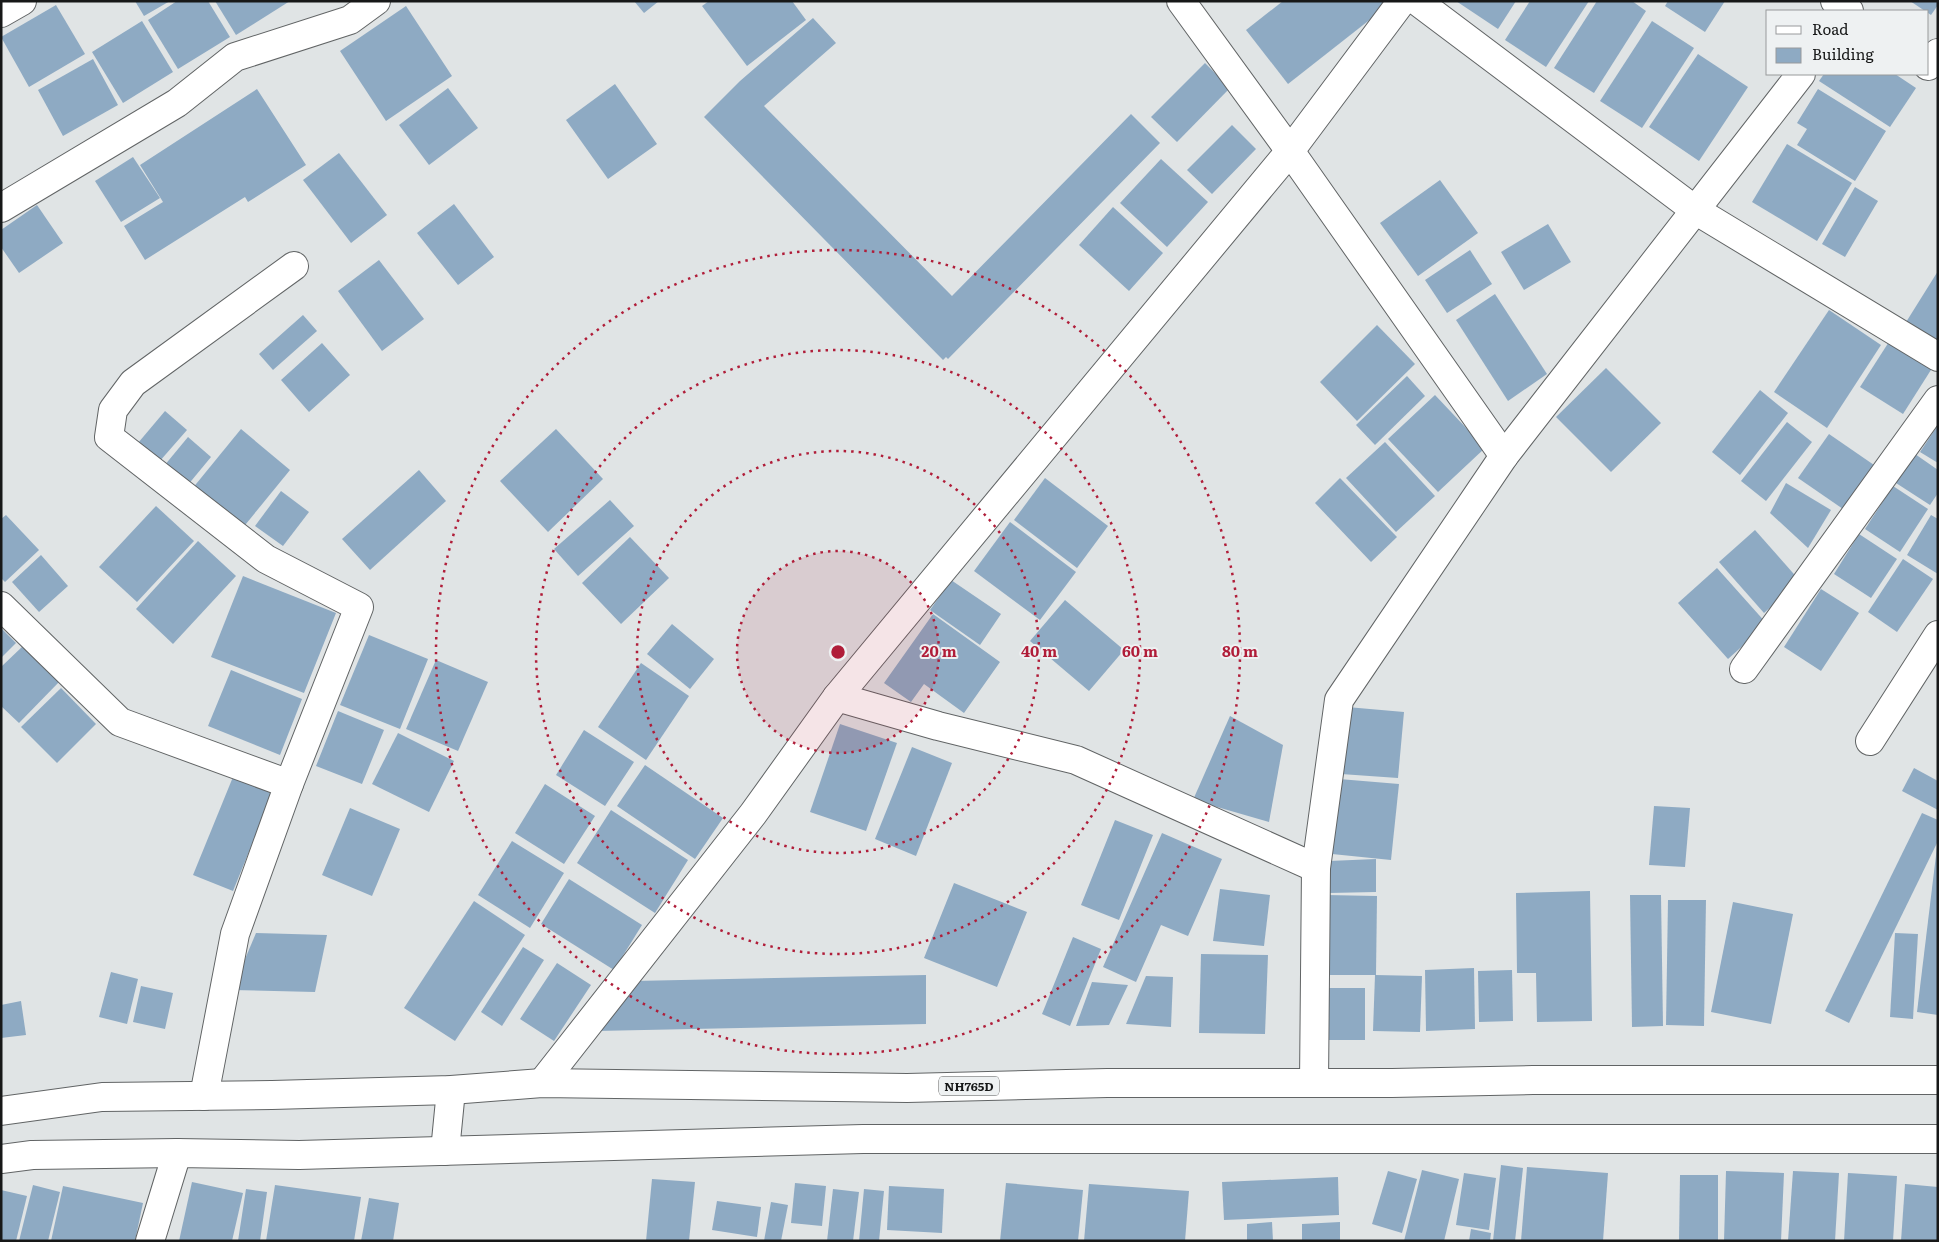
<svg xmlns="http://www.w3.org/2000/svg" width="1939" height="1242" viewBox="0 0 1939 1242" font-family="Literata,serif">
	<rect width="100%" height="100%" fill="#e0e4e5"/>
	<g fill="#8eaac3">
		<polygon points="135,1 170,1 144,16"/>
		<polygon points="177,1 208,1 230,37 178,69 148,20"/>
		<polygon points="215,1 290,1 236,35"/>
		<polygon points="634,1 659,1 644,13"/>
		<polygon points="709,1 792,1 806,20 747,66 702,6"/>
		<polygon points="1283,1 1382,1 1386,7 1288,84 1246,30"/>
		<polygon points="1456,1 1516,1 1498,29"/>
		<polygon points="1530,1 1589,1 1546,67 1505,40"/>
		<polygon points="1597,1 1632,1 1646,11 1594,93 1554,68"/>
		<polygon points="1668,1 1725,1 1705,32 1665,6"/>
		<polygon points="1910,1 1938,1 1938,5 1931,15"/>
		<polygon points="56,5 85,54 29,87 1,37"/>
		<polygon points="406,6 452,76 386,121 340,51"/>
		<polygon points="813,18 836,43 764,106 952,296 1131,114 1160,143 948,359 946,357 943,360 704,117 740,81"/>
		<polygon points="142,21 173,72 123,103 92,52"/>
		<polygon points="1652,21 1694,48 1642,128 1600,101"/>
		<polygon points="1698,54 1748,87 1699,161 1649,127"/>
		<polygon points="93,59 118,105 63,136 38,90"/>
		<polygon points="1205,63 1230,88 1177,142 1151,117"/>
		<polygon points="1824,74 1895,74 1916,88 1890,127 1819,81"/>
		<polygon points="615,84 657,144 608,179 566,120"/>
		<polygon points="448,88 478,128 429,165 399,125"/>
		<polygon points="257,89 306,165 248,202 245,197 145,260 124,226 163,202 140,165"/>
		<polygon points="1818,89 1886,131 1855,181 1797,145 1807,129 1797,123"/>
		<polygon points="1232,125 1256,149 1212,194 1187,170"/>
		<polygon points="1787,144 1852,183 1817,241 1752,202"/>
		<polygon points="339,153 387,215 351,243 303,180"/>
		<polygon points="133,157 160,198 121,222 95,181"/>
		<polygon points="1161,159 1208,202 1167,247 1120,203"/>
		<polygon points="1440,180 1478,233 1418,276 1380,223"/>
		<polygon points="1855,187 1878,201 1845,257 1822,244"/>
		<polygon points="454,204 494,257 458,285 417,233"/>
		<polygon points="37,205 63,243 19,273 1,247 1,230"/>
		<polygon points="1113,207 1163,253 1129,291 1079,245"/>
		<polygon points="1548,224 1571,262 1524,290 1501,252"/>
		<polygon points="1470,250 1492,284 1447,313 1425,280"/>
		<polygon points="379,260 424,319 382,351 338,291"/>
		<polygon points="1938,271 1938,349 1903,327"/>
		<polygon points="1495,294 1547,374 1508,401 1456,320"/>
		<polygon points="1829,310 1881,345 1827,428 1774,392"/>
		<polygon points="303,315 317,331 273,370 259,354"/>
		<polygon points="1377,325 1415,364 1357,421 1320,382"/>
		<polygon points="1894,334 1936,362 1903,414 1860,387"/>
		<polygon points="322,343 350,375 309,412 281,380"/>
		<polygon points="1606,368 1661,423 1611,472 1556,417"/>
		<polygon points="1407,376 1425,396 1375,445 1356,425"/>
		<polygon points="1760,390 1788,413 1740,475 1712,452"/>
		<polygon points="1435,395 1485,448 1438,492 1388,439"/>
		<polygon points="165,411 187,430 159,462 138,443"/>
		<polygon points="1787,422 1812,442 1766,501 1741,481"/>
		<polygon points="1938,425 1938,463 1920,452"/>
		<polygon points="241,429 290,470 241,530 192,489"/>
		<polygon points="556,429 603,479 548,532 500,481"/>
		<polygon points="1829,434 1874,465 1843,509 1798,478"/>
		<polygon points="188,437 211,457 187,486 164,466"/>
		<polygon points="1385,442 1435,496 1396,532 1346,478"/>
		<polygon points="1915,454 1938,470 1938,493 1930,505 1896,483"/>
		<polygon points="419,470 446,501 370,570 342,539"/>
		<polygon points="1045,478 1108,526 1077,568 1014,520"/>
		<polygon points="1340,478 1397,537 1371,562 1315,503"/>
		<polygon points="1786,483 1831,510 1808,548 1770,513"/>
		<polygon points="1893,486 1928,509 1900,552 1865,529"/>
		<polygon points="281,491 309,512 283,546 255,526"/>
		<polygon points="610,500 634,526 578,576 554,549"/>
		<polygon points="156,506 194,541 137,602 99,567"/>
		<polygon points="6,515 39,550 5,582 1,578 1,519"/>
		<polygon points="1931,515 1938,519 1938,574 1907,555"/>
		<polygon points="1010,522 1076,572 1040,620 974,571"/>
		<polygon points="1755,530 1800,581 1764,613 1719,562"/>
		<polygon points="1859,534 1897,559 1871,598 1834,574"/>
		<polygon points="630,537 669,578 621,624 582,583"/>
		<polygon points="198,541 236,576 173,644 136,609"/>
		<polygon points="41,555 68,586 39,612 12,582"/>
		<polygon points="1903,559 1933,579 1897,632 1868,612"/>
		<polygon points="1717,568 1767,624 1728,659 1678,603"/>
		<polygon points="243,576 336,613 304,693 211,657"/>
		<polygon points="951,580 1001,614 980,645 930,610"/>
		<polygon points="1821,589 1859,613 1821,671 1784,647"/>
		<polygon points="1065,600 1124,650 1089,691 1030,641"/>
		<polygon points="933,614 1000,662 964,713 924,684 911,702 884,683"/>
		<polygon points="672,624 714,659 690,689 647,654"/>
		<polygon points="1,628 16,643 1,658"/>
		<polygon points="369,635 428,659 400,729 340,705"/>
		<polygon points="23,646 59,682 19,723 1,706 1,667"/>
		<polygon points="436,660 488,682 458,751 406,729"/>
		<polygon points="641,663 689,696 646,760 598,727"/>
		<polygon points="231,670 302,699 280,755 208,726"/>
		<polygon points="61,688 96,724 57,763 21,727"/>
		<polygon points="1347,707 1404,712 1398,778 1341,774"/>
		<polygon points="338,711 384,730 362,784 316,766"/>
		<polygon points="1230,716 1283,745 1269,822 1193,800"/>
		<polygon points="840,724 897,743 866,831 810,812"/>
		<polygon points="584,730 634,762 605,806 556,775"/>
		<polygon points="398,733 454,761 429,812 372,784"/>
		<polygon points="912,747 952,763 916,856 875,839"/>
		<polygon points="645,765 723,818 695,859 617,806"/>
		<polygon points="1914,768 1938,781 1938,810 1902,791"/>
		<polygon points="235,772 275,788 233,891 193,875"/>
		<polygon points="1339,779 1399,784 1391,860 1332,854"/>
		<polygon points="545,784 595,816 564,864 515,833"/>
		<polygon points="1654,806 1690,808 1685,867 1649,865"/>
		<polygon points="350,808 400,829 372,896 322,875"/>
		<polygon points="611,810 688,860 655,913 577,863"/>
		<polygon points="1922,813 1938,820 1938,841 1849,1023 1825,1011"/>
		<polygon points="1115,820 1153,835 1119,920 1081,905"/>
		<polygon points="1162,833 1222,859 1188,936 1161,925 1136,982 1103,967"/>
		<polygon points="512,841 564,873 530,928 478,895"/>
		<polygon points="1937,847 1938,847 1938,1015 1917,1012"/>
		<polygon points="1376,859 1376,892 1329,893 1329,861"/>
		<polygon points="569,879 642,925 614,970 541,924"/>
		<polygon points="954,883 1027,912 997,987 924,958"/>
		<polygon points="1220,889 1270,895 1264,946 1213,941"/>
		<polygon points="1590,891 1592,1021 1537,1022 1536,973 1517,973 1516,893"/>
		<polygon points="1326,895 1377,896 1376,975 1325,975"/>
		<polygon points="1630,895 1661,895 1663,1026 1632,1027"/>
		<polygon points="1668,900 1706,900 1704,1026 1666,1025"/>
		<polygon points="474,901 525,935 455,1041 404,1008"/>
		<polygon points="1733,902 1793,914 1771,1024 1711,1012"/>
		<polygon points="256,933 327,935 315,992 232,990"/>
		<polygon points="1895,933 1918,934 1913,1019 1890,1017"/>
		<polygon points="1073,937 1101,949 1070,1026 1042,1014"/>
		<polygon points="523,947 544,960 502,1026 481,1012"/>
		<polygon points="1201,954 1268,955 1265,1034 1199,1033"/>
		<polygon points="557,963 591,985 554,1041 520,1019"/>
		<polygon points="1474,968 1475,1029 1426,1031 1425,970"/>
		<polygon points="1512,970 1513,1021 1479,1022 1478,971"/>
		<polygon points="111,972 138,979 127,1024 99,1017"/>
		<polygon points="926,975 926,1024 596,1031 634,981"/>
		<polygon points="1375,975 1422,976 1420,1032 1373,1031"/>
		<polygon points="1146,976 1173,977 1171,1027 1126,1024"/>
		<polygon points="1092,982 1128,985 1109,1025 1076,1026"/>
		<polygon points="141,986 173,993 165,1029 133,1022"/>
		<polygon points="1325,988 1365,988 1365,1040 1324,1040"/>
		<polygon points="21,1001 26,1035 1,1038 1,1005"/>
		<polygon points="1501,1165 1523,1168 1515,1241 1493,1241"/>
		<polygon points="1527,1167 1608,1173 1603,1241 1521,1241"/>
		<polygon points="1422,1170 1459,1179 1444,1241 1404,1241"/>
		<polygon points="1388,1171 1417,1179 1402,1233 1372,1224"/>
		<polygon points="1726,1171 1784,1173 1781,1241 1724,1241"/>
		<polygon points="1793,1171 1839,1173 1835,1241 1788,1241"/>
		<polygon points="1464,1173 1496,1178 1489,1230 1456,1225"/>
		<polygon points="1848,1173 1897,1176 1893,1241 1844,1241"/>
		<polygon points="1680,1175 1718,1175 1718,1241 1679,1241"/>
		<polygon points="1338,1177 1339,1215 1224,1220 1222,1182"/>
		<polygon points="652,1179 695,1182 689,1241 646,1241"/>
		<polygon points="192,1182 243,1193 232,1241 179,1241"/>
		<polygon points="795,1183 826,1186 822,1226 791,1223"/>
		<polygon points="1006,1183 1083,1190 1078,1241 1000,1241"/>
		<polygon points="1089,1184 1189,1191 1185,1241 1084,1241"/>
		<polygon points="1905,1184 1938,1187 1938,1241 1901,1241"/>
		<polygon points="33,1185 60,1192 48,1241 19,1241"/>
		<polygon points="275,1185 361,1197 354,1241 266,1241"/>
		<polygon points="63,1186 143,1203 135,1241 51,1241"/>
		<polygon points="889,1186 944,1189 942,1233 887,1230"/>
		<polygon points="246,1189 267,1192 260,1241 238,1241"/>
		<polygon points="833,1189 859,1192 853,1241 827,1241"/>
		<polygon points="864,1189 884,1191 879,1241 859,1241"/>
		<polygon points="1,1190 27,1196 16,1241 1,1241"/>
		<polygon points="369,1198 399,1203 393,1241 361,1241"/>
		<polygon points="717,1201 761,1207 757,1237 712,1230"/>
		<polygon points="771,1202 788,1205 781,1241 764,1241"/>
		<polygon points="1272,1222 1273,1241 1247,1241 1247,1224"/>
		<polygon points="1340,1222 1340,1241 1302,1241 1302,1224"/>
		<polygon points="1471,1229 1491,1233 1490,1241 1469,1241"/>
	</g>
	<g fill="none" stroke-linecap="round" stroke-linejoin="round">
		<defs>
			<g id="street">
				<polyline points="1181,1 1290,151 1504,456"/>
				<polyline points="1417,1 1695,210 1938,357"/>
				<polyline points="1835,1 1849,11"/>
				<polyline points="1,13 22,1"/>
				<polyline points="1928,66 1938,53"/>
				<polyline points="1,208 177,103 235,57 350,20 376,1"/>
				<polyline points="1,606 120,722 289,784"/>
				<polyline points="1744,669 1938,400"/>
				<polyline points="837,697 938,726 1076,760 1316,868 1339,700 1504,456 1801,74"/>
				<polyline points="1870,741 1938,635"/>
				<polyline points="542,1083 753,814 837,697 1290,151 1402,1"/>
				<polyline points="1314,1083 1316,868"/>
				<polyline points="204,1096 235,934 289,784 359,607 266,559 109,437 113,410 133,383 294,266"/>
				<polyline points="150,1241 177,1153"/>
			</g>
			<polyline id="primary" points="445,1151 451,1090"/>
			<g id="highway">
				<polyline points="1,1111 102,1097 272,1095 451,1090 542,1083 907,1088 1107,1083 1392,1083 1533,1080 1938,1080"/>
				<polyline points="1,1159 32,1155 177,1153 299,1155 863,1139 1938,1139"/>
			</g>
		</defs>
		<use href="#street" stroke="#616465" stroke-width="30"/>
		<use href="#primary" stroke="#616465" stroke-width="30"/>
		<use href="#highway" stroke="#616465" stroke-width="30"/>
		<use href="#street" stroke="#fff" stroke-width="28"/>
		<use href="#primary" stroke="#fff" stroke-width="28"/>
		<use href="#highway" stroke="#fff" stroke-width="28"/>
	</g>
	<circle cx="838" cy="652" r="101" fill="#b01d39" fill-opacity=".12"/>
	<g fill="none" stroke="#b01d39" stroke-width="2.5" stroke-dasharray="2.5 5">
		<circle cx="838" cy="652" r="101"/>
		<circle cx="838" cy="652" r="201"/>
		<circle cx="838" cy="652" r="302"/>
		<circle cx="838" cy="652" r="402"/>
	</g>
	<g text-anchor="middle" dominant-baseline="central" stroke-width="4" stroke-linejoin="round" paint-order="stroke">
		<rect fill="#eef1f2" stroke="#585959" stroke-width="1" x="939" y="1076.5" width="60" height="19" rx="4"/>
		<g font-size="12" font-weight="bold" fill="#171818">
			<text x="969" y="1086">NH765D</text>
		</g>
	</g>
	<circle cx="838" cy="652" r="8" fill="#b01d39" stroke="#eef1f2" stroke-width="2.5"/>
	<g font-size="15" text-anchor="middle" font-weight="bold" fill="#b01d39" stroke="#eef1f2" stroke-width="4" stroke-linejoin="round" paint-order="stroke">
		<text x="939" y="657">20 m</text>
		<text x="1039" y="657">40 m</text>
		<text x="1140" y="657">60 m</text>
		<text x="1240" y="657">80 m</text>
	</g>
	<rect width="1939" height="1242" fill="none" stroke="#171818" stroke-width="5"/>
	<rect x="1766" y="10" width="162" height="65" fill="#eef1f2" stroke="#989a9b"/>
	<rect x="1776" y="26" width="25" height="8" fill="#ffffff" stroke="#989a9b"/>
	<text x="1812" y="35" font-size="15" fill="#171818">Road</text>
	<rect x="1776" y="48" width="25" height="15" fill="#8eaac3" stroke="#989a9b"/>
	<text x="1812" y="60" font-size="15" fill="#171818">Building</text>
</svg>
